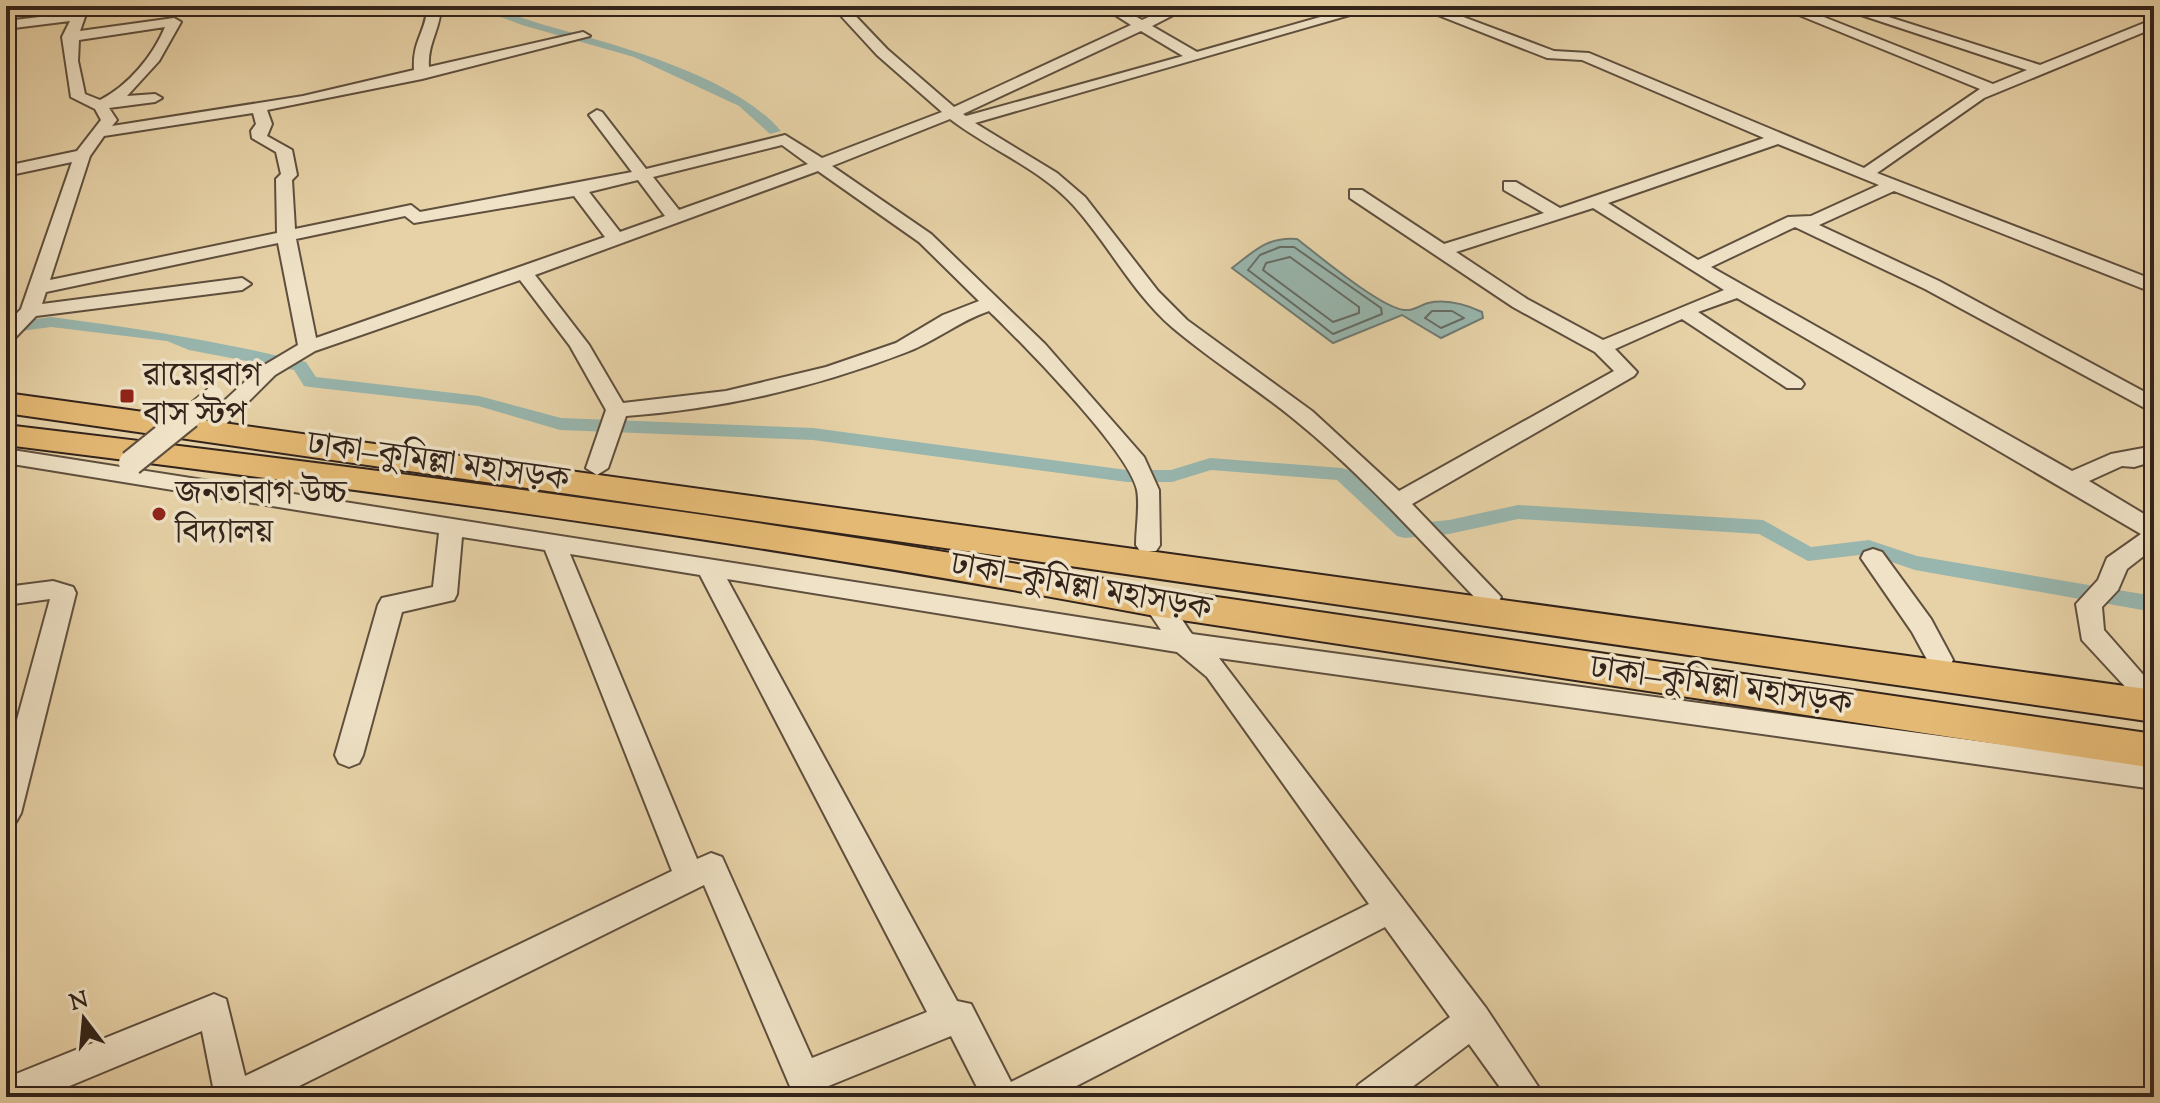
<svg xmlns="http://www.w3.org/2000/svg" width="2160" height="1103" viewBox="0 0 2160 1103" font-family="'Sorts Mill Goudy','Noto Serif Bengali',serif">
	<rect width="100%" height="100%" fill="#e7d2a7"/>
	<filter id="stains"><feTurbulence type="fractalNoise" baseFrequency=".0025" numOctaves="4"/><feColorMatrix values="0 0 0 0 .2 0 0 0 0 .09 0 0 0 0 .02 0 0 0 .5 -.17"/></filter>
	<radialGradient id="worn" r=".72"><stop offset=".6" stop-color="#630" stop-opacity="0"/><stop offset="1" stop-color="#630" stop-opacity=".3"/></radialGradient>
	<path fill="#98b6ae" stroke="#6f7b73" stroke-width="2" d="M1297,239C1318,255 1382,309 1405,310C1414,311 1420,305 1428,303C1446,299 1467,305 1482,312L1483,318L1441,338L1402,315L1333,343L1232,268C1253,252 1268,236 1297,239Z"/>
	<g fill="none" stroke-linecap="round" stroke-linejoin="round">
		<g stroke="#656c64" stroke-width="2">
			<polygon points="1280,247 1294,247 1381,308 1382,314 1333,334 1248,270 1260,255"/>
			<polygon points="1290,257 1359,307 1359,313 1333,322 1263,270 1266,263"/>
			<polygon points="1432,311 1452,311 1464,318 1441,328 1425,318"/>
		</g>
		<g fill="#98b6ae" fill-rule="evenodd">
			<path d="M469,6C496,6 516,17 541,24C612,44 732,74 781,131L770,134L739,106L634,57L522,25L485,11L470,9Z"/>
			<path d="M51,317C137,328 222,342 306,362L316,377L479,396L561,418L813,428L1127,470H1171L1210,458L1342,468L1349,470L1408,524L1449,520L1518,505L1763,520L1811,547L1869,540L1917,556L2154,596V612L1915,570L1868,554L1808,561L1759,534L1518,519L1449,534L1404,538L1397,536L1337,480L1211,470L1172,482H1127L813,440L560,430L478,406L310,387L304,386L294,370L189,350L167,341L51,327L6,333V323Z"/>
		</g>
		<defs>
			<g id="minor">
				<path d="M75,6H121L86,14L80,31L174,18L181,22L159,61L127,96L155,94L162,98L155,102L109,108L117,120L112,126L303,96L414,70C412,40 427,31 427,6H441C441,28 427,44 429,67L583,32L590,36L422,79L267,110L272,124L267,136L292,150L297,175L292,180L295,229L411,205L420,212L632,172L589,115L597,110L602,112L646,169L785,135L822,158L942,112L877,55L832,6H846L887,49L954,107L1131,25L1101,6H1117L1142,20L1173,6H1191L1152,26L1197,52L1359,6H1381L975,123L1057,173L1085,197L1158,291L1187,320L1312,411L1399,491L1614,371L1595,352L1513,307L1350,198V190H1362L1444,244L1544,213L1504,190V182H1516L1560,208L1764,138L1582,60L1547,58L1415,6H1434L1554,51L1589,53L1864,168L1980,89L1777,6H1796L1993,84L2027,70L1834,6H1854L2040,65L2154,19V28L1984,98L1877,173L2154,280V293L1894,191L1819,225L1939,281L2154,397V413L1925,289L1795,227L1711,267L2072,471L2111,454L2154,446V461L2134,467L2122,466L2089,481L2154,520V548L2127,569L2118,590L2102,607L2104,630L2153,686L2149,693L2140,696L2131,693L2082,640L2076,604L2098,580L2107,558L2141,534L1737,298L1698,312L1801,380L1804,384L1801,388H1787L1682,319L1615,349L1637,372L1634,376L1412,504L1501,597L1498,603H1480C1421,541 1362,474 1295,420C1256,388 1212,361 1173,328C1133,294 1109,245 1074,206C1041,169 989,149 950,119L832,166L931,234L1045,344L1144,457L1159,490L1160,545L1156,551H1140L1136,545C1136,528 1140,506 1137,490C1129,451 1021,342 989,311C959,321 936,341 907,352C817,387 722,409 626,416L608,468L597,475L586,468L606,410L570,346L520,280L315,351L275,375L226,424H210L207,419L210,414L261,367L298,345L278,243L46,292L42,304L242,278L251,284L242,290L36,316L13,340L6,342V325L21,309L72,162L6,176V166L77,151L101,120L95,109L71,97L62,37L70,21L6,29V21L73,13ZM165,27C153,56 128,86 100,100L85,94L78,61L79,40ZM1141,31L1183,56L966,116L963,114ZM253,113L256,124L251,131L252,138L276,152L281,174L276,179L277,233L50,280L90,156L104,136ZM1778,144L1879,185L1811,216L1788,217L1698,260L1608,203ZM782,145L808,164L679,210L653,177ZM818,171L919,242L979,301L943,315L896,343L826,367L726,391L623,403L589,345L535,275ZM638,180L665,216L620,232L589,192ZM574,196L605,237L316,338L296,239L405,216L414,223ZM1593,208L1724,290L1603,340L1527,299L1456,252Z"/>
				<polygon points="2129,6 2154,7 2154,15 2131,9"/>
				<path d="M6,449L1161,630L1142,602L1146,595C1168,589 1180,618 1192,634L2154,765V789L1219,658L1486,1008L1545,1097H1507L1469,1044L1399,1097H1353L1358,1085L1450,1017L1385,927L1055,1097H982L951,1036L804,1096L792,1091L704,885L277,1097H215L202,1031L43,1097H6V1078L214,994L226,999L245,1076L672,871L545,550L462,537L457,594L454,600L402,612L363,755L359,763L349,767L339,763L335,755L378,605L382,598L433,587L439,533L6,463ZM570,554L700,575L927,1012L812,1058L722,857L711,853L697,859ZM727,579L1177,652L1207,677L1369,904L1011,1082L971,1004L957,1001Z"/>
				<polygon points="1873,549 1882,552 1931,619 1953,660 1949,667 1940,670 1931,667 1912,632 1861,558 1864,552"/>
				<polygon points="53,581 73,587 76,593 21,813 16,822 6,826 6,760 50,599 6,605 6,587"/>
			</g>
			<g id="highway">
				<polygon points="6,393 2154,690 2154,722 6,413"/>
				<path d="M6,425C390,471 774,519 1155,588L2154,734V768L1155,616C774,544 390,493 6,445Z"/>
			</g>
		</defs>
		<use href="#minor" stroke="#5f4f3e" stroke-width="4"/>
		<use href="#highway" stroke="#32231b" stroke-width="4"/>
		<use href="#minor" fill="#efe2c6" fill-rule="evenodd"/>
		<use href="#highway" fill="#e4b974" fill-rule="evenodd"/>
		<defs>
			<polyline id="minor-bridge-far1" points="187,418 214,396"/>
			<polyline id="minor-bridge" points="131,463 189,416"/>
		</defs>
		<use href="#minor-bridge-far1" stroke="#5f4f3e" stroke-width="22" stroke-linecap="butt"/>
		<use href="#minor-bridge" stroke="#5f4f3e" stroke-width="28" stroke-linecap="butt"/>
		<use href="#minor-bridge-far1" stroke="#efe2c6" stroke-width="19"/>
		<use href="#minor-bridge" stroke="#efe2c6" stroke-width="24"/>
	</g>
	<g fill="#8f2418" stroke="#efe2c6" stroke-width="3">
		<rect x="119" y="388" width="16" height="16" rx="4"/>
		<circle cx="159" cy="514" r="8"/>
	</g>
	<g text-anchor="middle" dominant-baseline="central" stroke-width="7" stroke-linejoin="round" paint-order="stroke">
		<g font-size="34" fill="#32231b" stroke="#efe2c6" text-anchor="start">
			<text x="143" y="376">রায়েরবাগ<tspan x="143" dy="39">বাস স্টপ</tspan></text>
			<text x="175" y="494">জনতাবাগ উচ্চ<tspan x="175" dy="39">বিদ্যালয়</tspan></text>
		</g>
		<g font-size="34" fill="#32231b" stroke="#efe2c6">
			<text transform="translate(438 463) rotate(8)">ঢাকা–কুমিল্লা মহাসড়ক</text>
			<text transform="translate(1081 588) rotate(10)">ঢাকা–কুমিল্লা মহাসড়ক</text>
			<text transform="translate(1721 687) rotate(8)">ঢাকা–কুমিল্লা মহাসড়ক</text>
		</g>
	</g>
	<rect width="2160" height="1103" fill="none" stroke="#e7d2a7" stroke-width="32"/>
	<rect x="8" y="8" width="2144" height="1087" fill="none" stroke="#32231b" stroke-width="4"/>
	<rect x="16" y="16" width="2128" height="1071" fill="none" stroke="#32231b" stroke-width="2"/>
	<g transform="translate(84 1019) rotate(344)" stroke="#efe2c6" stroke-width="6" paint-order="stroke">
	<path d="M0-6L14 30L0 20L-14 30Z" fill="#32231b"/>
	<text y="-12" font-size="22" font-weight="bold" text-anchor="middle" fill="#32231b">N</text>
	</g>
	<rect width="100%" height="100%" filter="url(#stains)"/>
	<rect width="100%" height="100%" fill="url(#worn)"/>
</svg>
